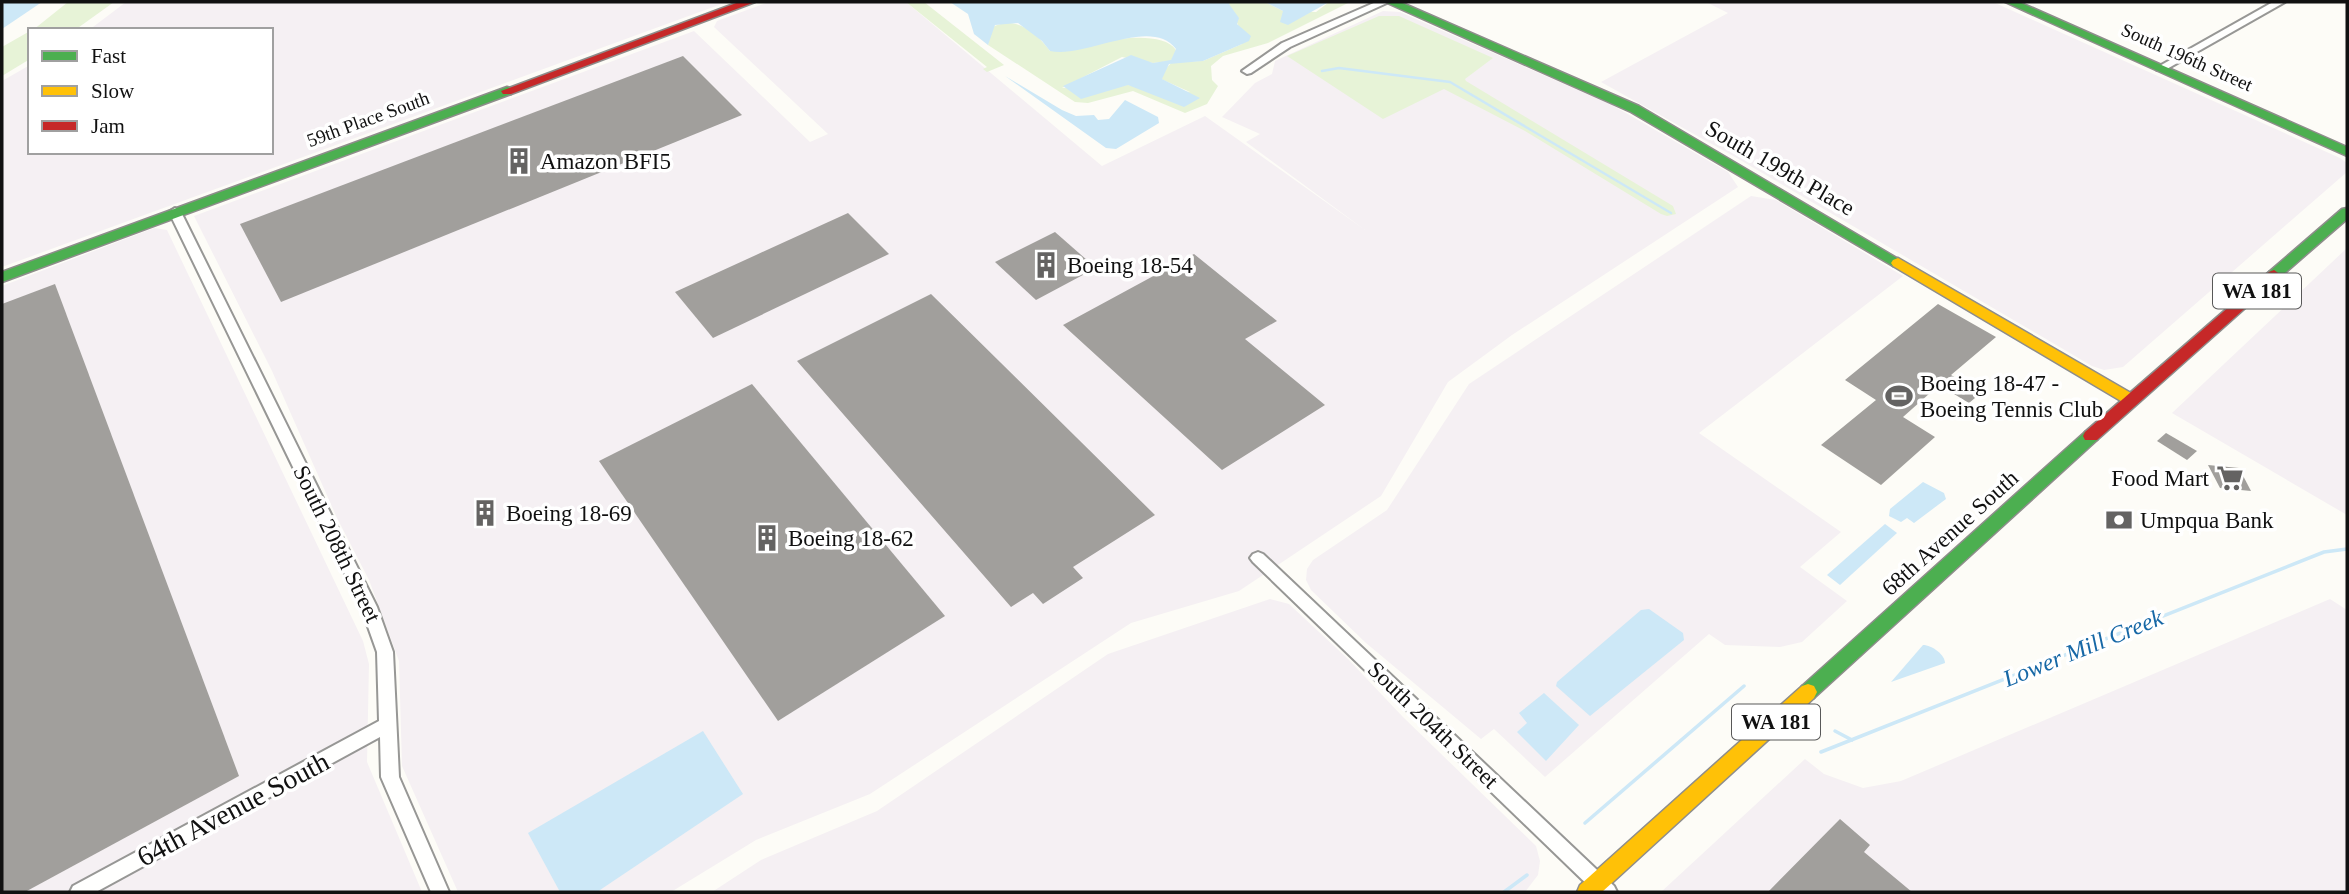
<svg xmlns="http://www.w3.org/2000/svg" width="2349" height="894" viewBox="0 0 2349 894" font-family="Georgia,serif">
	<rect width="100%" height="100%" fill="#fdfcf7"/>
	<g fill="#f5f0f3">
		<polygon points="126,2 727,2 2,267 2,81 30,65 30,152 271,152 271,30 89,30"/>
		<polygon points="769,2 906,2 1102,166 1205,116 1365,230 1246,142 1260,134 1222,117 1255,83 1272,74 1275,61 1383,11 1400,12 1612,105 1728,172 1738,187 1512,335 1448,382 1381,496 1239,591 1131,623 870,794 756,840 671,892 458,892 402,766 399,661 369,580 337,518 272,371 194,216 694,31 810,142 828,134 714,27 717,21"/>
		<polygon points="1706,2 1993,2 2340,158 2347,163 2347,172 2123,367 2104,370 2092,366 1735,157 1601,82 1728,13"/>
		<polygon points="1751,196 1776,200 1903,276 1699,433 1841,532 1800,567 1847,601 1802,642 1780,647 1725,645 1709,634 1545,777 1494,729 1481,739 1366,643 1311,590 1306,580 1307,569 1313,560 1387,510 1469,384"/>
		<polygon points="154,228 167,230 363,641 369,664 367,762 422,892 2,892 2,286"/>
		<polygon points="2347,248 2347,515 2172,413"/>
		<polygon points="1270,599 1289,604 1348,659 1403,717 1536,846 1540,861 1538,875 1525,892 712,892 761,860 877,811 1108,654"/>
		<polygon points="2330,599 2347,610 2347,892 1661,892 1805,759 1824,774 1863,788 1901,781"/>
	</g>
	<g fill="#e7f3d7">
		<polygon points="68,2 114,2 75,30 33,30"/>
		<polygon points="906,2 924,2 1004,65 987,72 983,69 987,67"/>
		<path d="M1231,2H1265L1283,11L1316,12L1329,2H1350L1268,43L1223,56L1211,66L1212,80L1218,86L1207,104L1185,113L1133,91L1088,103L1075,102L988,45L991,28C1015,14 1036,32 1050,51C1078,47 1158,24 1176,50L1171,61L1153,63L1122,57L1062,88L1128,85L1190,92L1161,79L1162,73L1172,62L1203,61L1242,44L1239,27L1228,4Z"/>
		<polygon points="1379,16 1399,16 1493,58 1465,79 1466,81 1673,206 1676,214 1667,216 1661,214 1525,131 1444,89 1383,119 1287,56"/>
		<polygon points="30,31 30,59 2,76 2,47"/>
	</g>
	<g fill="#cde8f7">
		<polygon points="6,2 42,2 2,29 2,5"/>
		<path d="M950,2H1231L1229,4L1239,18L1237,24L1251,36L1249,41L1203,61L1169,64L1162,79L1200,98L1184,107L1128,85L1081,99L1063,86L1131,55L1153,63L1171,60L1176,49C1151,16 1085,59 1050,51L1042,41L1018,23L995,25L988,45L974,34L968,14Z"/>
		<polygon points="1265,2 1329,2 1288,25 1280,22 1283,11"/>
		<polygon points="1005,76 1062,110 1076,116 1094,115 1098,120 1109,119 1125,100 1158,117 1159,123 1116,149 1106,148"/>
		<polygon points="1923,482 1944,493 1946,499 1914,523 1907,518 1901,522 1889,516 1890,509"/>
		<polygon points="1885,524 1897,533 1840,585 1827,575"/>
		<polygon points="1649,609 1683,633 1684,640 1590,716 1556,686 1557,682 1641,610"/>
		<path d="M1923,645C1932,645 1945,655 1945,663L1891,682Z"/>
		<polygon points="1544,693 1579,725 1546,761 1517,732 1527,723 1519,713"/>
		<polygon points="703,731 743,794 597,892 560,892 528,833"/>
	</g>
	<g fill="none" stroke-linecap="round" stroke-linejoin="round">
		<polyline stroke="#cde8f7" stroke-width="2.5" points="1322,71 1339,68 1450,82 1671,213"/>
		<g stroke="#cde8f7" stroke-width="3.5">
			<polyline points="1835,731 1852,740"/>
			<polyline points="1821,752 2324,552 2347,549"/>
			<polyline points="1585,823 1744,686"/>
			<polyline points="1504,892 1527,875"/>
		</g>
	</g>
	<g fill="#a19f9c">
		<polygon points="683,56 742,115 281,302 240,224"/>
		<polygon points="848,213 889,254 713,338 675,292"/>
		<polygon points="1055,232 1096,268 1036,300 995,262"/>
		<polygon points="1194,254 1277,321 1245,339 1325,405 1222,470 1063,325"/>
		<polygon points="55,284 239,776 25,892 2,892 2,304"/>
		<polygon points="931,294 1155,515 1073,567 1083,578 1043,604 1033,593 1011,607 797,361"/>
		<polygon points="1938,304 1996,337 1951,375 1981,393 1969,403 1939,385 1903,417 1935,437 1881,485 1821,445 1876,400 1845,380"/>
		<polygon points="752,384 945,616 778,721 599,461"/>
		<polygon points="2166,433 2197,451 2187,460 2157,441"/>
		<polygon points="2208,465 2239,468 2251,491 2220,488"/>
		<polygon points="1840,819 1870,845 1864,852 1912,892 1768,892"/>
	</g>
	<g fill="none" stroke-linecap="round" stroke-linejoin="round">
		<defs>
			<g id="street">
				<polygon points="1376,2 1389,2 1290,47 1251,73 1247,74 1242,71 1282,43"/>
				<polygon points="2273,2 2285,2 2165,70 2157,70 2156,68"/>
				<polygon points="175,208 181,212 377,607 393,652 399,777 449,892 431,892 381,777 380,737 96,892 70,892 73,886 379,721 377,652 361,607 169,212"/>
				<polygon points="1258,552 1263,554 1614,886 1617,892 1595,892 1253,562 1250,558 1253,554"/>
			</g>
			<g id="fast">
				<polygon points="1385,2 1400,2 1639,106 1905,263 1903,266 1893,266 1631,112"/>
				<polygon points="2005,2 2019,2 2347,147 2347,156"/>
				<polygon points="507,87 511,88 511,94 2,282 2,272"/>
				<polygon points="2347,208 2347,219 2279,278 2269,278 2267,275 2269,272 2342,209"/>
				<polygon points="2091,430 2099,436 2097,440 1814,698 1808,700 1802,698 1799,692 1802,686 2085,432"/>
			</g>
			<g id="slow">
				<polygon points="1898,258 2136,396 2139,400 2136,404 2126,404 1893,266 1891,263 1893,260"/>
				<polygon points="1808,684 1814,686 1817,692 1814,698 1602,892 1577,892 1580,885 1802,686"/>
			</g>
			<g id="jam">
				<polygon points="739,2 755,2 511,94 503,94 501,91"/>
				<polygon points="2274,270 2281,275 2279,278 2097,440 2085,440 2083,436 2085,432 2269,272"/>
			</g>
		</defs>
		<use href="#street" stroke="#979795" stroke-width="4"/>
		<use href="#fast" stroke="#8e8d8b" stroke-width="3"/>
		<use href="#slow" stroke="#8e8d8b" stroke-width="3"/>
		<use href="#jam" stroke="#8e8d8b" stroke-width="3"/>
		<use href="#street" fill="#fffffe" fill-rule="evenodd"/>
		<use href="#fast" fill="#4caf50" fill-rule="evenodd"/>
		<use href="#slow" fill="#ffc107" fill-rule="evenodd"/>
		<use href="#jam" fill="#c62828" fill-rule="evenodd"/>
	</g>
	<defs>
		<symbol id="building-bare" viewBox="-9 -9 18 18"><path d="M-4-6H4V6H1V3H-1V6H-4ZM-2.5-4.3h1.7v1.8h-1.7ZM.8-4.3h1.7v1.8H.8ZM-2.5-1h1.7V.8h-1.7ZM.8-1h1.7V.8H.8Z" fill="#646362" stroke="#fff" stroke-width="2.5" paint-order="stroke"/></symbol>
		<symbol id="stadium-bare" viewBox="-9 -9 18 18"><path d="M0-5a6.5 5 0 1 0 0 10a6.5 5 0 1 0 0-10ZM-3.5-1.8h7v3.6h-7Z" fill="#646362" stroke="#fff" stroke-width="2.5" paint-order="stroke"/></symbol>
		<symbol id="supermarket-bare" viewBox="-9 -9 18 18"><path d="M-6-5.5h2.5l.6 2H6L4.5 2H-2.5L-4.4-4H-6ZM-1.5 3.2a1.3 1.3 0 1 0 .1 0ZM3 3.2a1.3 1.3 0 1 0 .1 0Z" fill="#646362" stroke="#fff" stroke-width="2.5" paint-order="stroke"/></symbol>
		<symbol id="bank-bare" viewBox="-9 -9 18 18"><path d="M-6-4H6V4H-6ZM0-2.3a2.3 2.3 0 1 0 0 4.6a2.3 2.3 0 1 0 0-4.6Z" fill="#646362" stroke="#fff" stroke-width="2.5" paint-order="stroke"/></symbol>
	</defs>
	<g fill-rule="evenodd">
		<use href="#building-bare" x="500" y="142" width="38" height="38"/>
		<use href="#building-bare" x="1027" y="246" width="38" height="38"/>
		<use href="#stadium-bare" x="1880" y="377" width="38" height="38"/>
		<use href="#supermarket-bare" x="2211" y="459" width="38" height="38"/>
		<use href="#building-bare" x="466" y="494" width="38" height="38"/>
		<use href="#bank-bare" x="2100" y="501" width="38" height="38"/>
		<use href="#building-bare" x="748" y="519" width="38" height="38"/>
	</g>
	<g text-anchor="middle" dominant-baseline="central" stroke-width="7" stroke-linejoin="round" paint-order="stroke">
		<g font-size="19" fill="#111" stroke="#fff">
			<text transform="translate(2187 57) rotate(24)">South 196th Street</text>
			<text transform="translate(368 119) rotate(-20)">59th Place South</text>
		</g>
		<g fill="#fff" stroke="#585858" stroke-width="2">
			<rect x="2213" y="273.5" width="88" height="35" rx="5"/>
			<rect x="1732" y="704.5" width="88" height="35" rx="5"/>
		</g>
		<g font-size="21" font-weight="bold" fill="#111">
			<text x="2257" y="291">WA 181</text>
			<text x="1776" y="722">WA 181</text>
		</g>
		<g font-size="23" fill="#111" stroke="#fff" text-anchor="start">
			<text x="540" y="161">Amazon BFI5</text>
			<text x="1067" y="265">Boeing 18-54</text>
			<text x="1920" y="383">Boeing 18-47 -<tspan x="1920" dy="26">Boeing Tennis Club</tspan></text>
			<text x="2209" y="478" text-anchor="end">Food Mart</text>
			<text x="506" y="513">Boeing 18-69</text>
			<text x="2140" y="520">Umpqua Bank</text>
			<text x="788" y="538">Boeing 18-62</text>
		</g>
		<g font-size="23" fill="#111" stroke="#fff">
			<text transform="translate(1780 168) rotate(30)">South 199th Place</text>
			<text transform="translate(1950 533) rotate(-42)">68th Avenue South</text>
			<text transform="translate(337 544) rotate(64)">South 208th Street</text>
			<text transform="translate(1433 725) rotate(44)">South 204th Street</text>
		</g>
		<g font-size="24" font-style="italic" fill="#1768a6" stroke="#fff">
			<text transform="translate(2083 648) rotate(-22)">Lower Mill Creek</text>
		</g>
		<g font-size="28" fill="#111" stroke="#fff">
			<text transform="translate(233 809) rotate(-28)">64th Avenue South</text>
		</g>
	</g>
	<rect width="2349" height="894" fill="none" stroke="#111111" stroke-width="7"/>
	<rect x="28" y="28" width="245" height="126" fill="#ffffff" stroke="#a0a0a0" stroke-width="2"/>
	<rect x="42" y="51" width="35" height="10" fill="#4caf50" stroke="#a0a0a0" stroke-width="2"/>
	<text x="91" y="63" font-size="21" fill="#111111">Fast</text>
	<rect x="42" y="86" width="35" height="10" fill="#ffc107" stroke="#a0a0a0" stroke-width="2"/>
	<text x="91" y="98" font-size="21" fill="#111111">Slow</text>
	<rect x="42" y="121" width="35" height="10" fill="#c62828" stroke="#a0a0a0" stroke-width="2"/>
	<text x="91" y="133" font-size="21" fill="#111111">Jam</text>
</svg>
